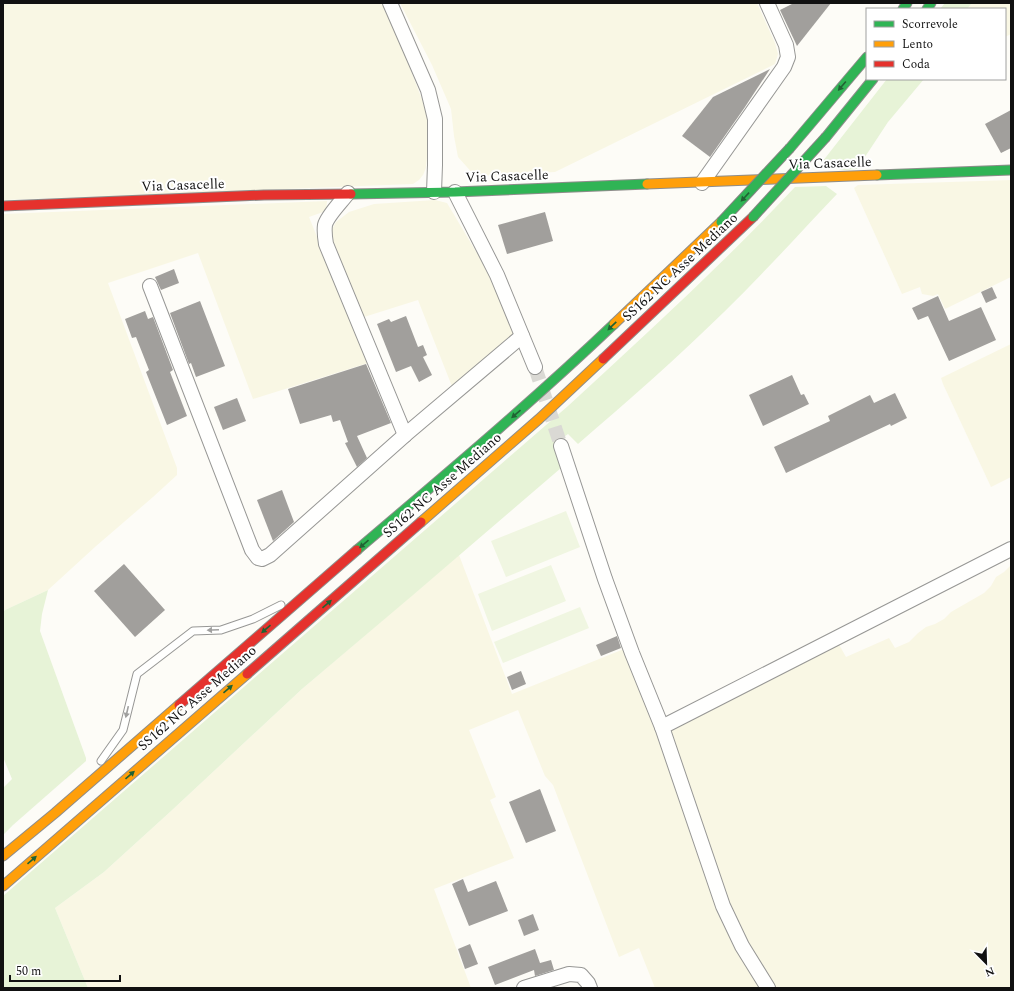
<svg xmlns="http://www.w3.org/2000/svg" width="1014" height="991" viewBox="0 0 1014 991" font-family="Spectral,serif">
	<rect width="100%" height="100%" fill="#fdfcf7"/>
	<g fill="#f9f7e4">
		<polygon points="3,3 383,3 395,29 426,110 429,137 426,168 423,175 419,180 413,184 3,200"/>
		<polygon points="400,3 757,3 775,43 778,54 775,64 555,172 475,176 458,157 454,136 451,109 432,65"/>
		<polygon points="972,3 1011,3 1011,34 1005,37 1005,9 967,9"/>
		<polygon points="1011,180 1011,277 945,309 938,294 933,296 922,294 920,287 902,294 854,188 858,185"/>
		<polygon points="435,200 447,203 493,280 515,335 453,389 418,300 364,317 333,242 331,231 336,222 349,212 374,204"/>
		<polygon points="327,201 326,211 309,217 368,363 253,399 198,253 108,283 177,468 177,475 153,497 95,547 48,590 5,610 3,612 3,214"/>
		<polygon points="1011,344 1011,477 991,487 943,384 941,378"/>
		<polygon points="459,555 512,694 624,649 662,741 708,872 718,914 762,988 655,988 639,948 619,957 553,785 545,776 518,710 469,730 496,797 490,800 514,858 434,889 471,988 88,988 55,908 104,872 170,812 302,689"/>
		<polygon points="1011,565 1011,988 770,988 742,939 713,864 670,728 837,641 846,657 889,638 895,648 909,642 918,633 926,627 935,624 944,619 951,612 984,593 991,586 996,577 1004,572"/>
	</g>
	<g fill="#e7f3d7">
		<polygon points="945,3 972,3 967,9 940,9"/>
		<polygon points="887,79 924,79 888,122 857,169 845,170 819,166"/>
		<path d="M826,186L837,194C800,233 763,274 724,312C677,358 628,401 578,444L568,434L553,445L561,468L413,595L302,689L170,812L104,872L55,908L88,988H3V896L568,406C645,335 723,264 795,187Z"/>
		<polygon points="48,590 42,614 40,631 86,758 86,761 13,825 3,835 3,788 12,779 3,757 3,612 5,610"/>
	</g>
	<g fill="#f0f6e1">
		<polygon points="566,511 580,547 506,577 491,541"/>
		<polygon points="551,565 566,601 492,631 478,594"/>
		<polygon points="580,607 589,628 503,663 494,642"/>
	</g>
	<g fill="#a19f9c">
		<polygon points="794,3 831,3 797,46 780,10"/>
		<polygon points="770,69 745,107 710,157 682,136 713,97"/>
		<polygon points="1011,110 1011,148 1001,153 985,124"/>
		<polygon points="545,212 553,241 507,254 498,225"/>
		<polygon points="174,269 179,283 161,290 155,277"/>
		<polygon points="992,287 997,298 986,303 981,292"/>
		<polygon points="938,296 949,321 981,307 996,340 949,361 928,316 918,320 912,308"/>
		<polygon points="200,301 225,366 196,377 191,363 189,364 170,313"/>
		<polygon points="145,311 148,319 153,317 173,370 170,372 187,416 167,425 146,372 149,370 136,337 132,338 125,319"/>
		<polygon points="406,316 418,347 423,345 427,355 423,357 432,375 419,382 411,366 396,372 377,324 389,319 391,322"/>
		<polygon points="366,364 391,423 357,436 367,458 357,467 345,443 348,442 340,420 333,422 331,415 300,424 288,389"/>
		<polygon points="792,375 801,395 804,394 809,404 763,426 749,395"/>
		<polygon points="895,393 907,418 891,426 890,424 786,473 774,447 830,421 828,416 870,395 874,403"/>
		<polygon points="237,398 246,421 223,430 214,407"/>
		<polygon points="282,490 294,522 273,541 257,500"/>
		<polygon points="124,564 165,610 135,637 94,591"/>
		<polygon points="617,636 621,648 601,656 596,645"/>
		<polygon points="521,671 526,684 512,690 507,677"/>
		<polygon points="540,789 556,831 526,843 509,802"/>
		<polygon points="463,879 468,892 496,881 508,911 469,926 452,884"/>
		<polygon points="533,914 539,930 524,936 518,920"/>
		<polygon points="470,944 478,964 465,969 458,949"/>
		<polygon points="535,949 540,963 551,960 554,970 535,976 534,970 495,985 488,967"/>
	</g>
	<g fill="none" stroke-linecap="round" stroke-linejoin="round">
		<polyline stroke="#dad9d4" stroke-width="14" stroke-dasharray="14 7" stroke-linecap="butt" points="535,367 561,446"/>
		<defs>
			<polyline id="lane" points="101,761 123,730 137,674 193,631 221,630 253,619 281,605"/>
			<g id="street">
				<polyline points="390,3 428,90 435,119 435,165 434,192"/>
				<polyline points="702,183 784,67 788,57 786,45 767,3"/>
				<polyline points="455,192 497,275 535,367"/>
				<path d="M348,193C342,201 327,216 325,225C324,232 325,238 326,244L405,435"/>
				<polyline points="150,286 252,550 258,558 262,559 270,555 405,435 522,336"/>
				<polyline points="561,446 605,579 632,653 662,727 723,906 742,946 768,988"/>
				<polyline points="662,727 1011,549"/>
				<polyline points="524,988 569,974 581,975 588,983 590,988"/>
			</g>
			<g id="fast">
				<polyline points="903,9 907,3"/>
				<polyline points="927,9 931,3"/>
				<polyline points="826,137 873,79"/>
				<polyline points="790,148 867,57"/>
				<polyline points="877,175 1011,170"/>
				<polyline points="351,194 455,192 647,184"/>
				<path d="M357,550C444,476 531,403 614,324"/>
			</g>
			<g id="slow">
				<polyline points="647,184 877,175"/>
				<polyline points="614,324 721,222"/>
				<polyline points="421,522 539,419 603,359"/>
				<polyline points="3,856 55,813 179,705"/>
				<polyline points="3,886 247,674"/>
			</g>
			<g id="jam">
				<polyline points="3,206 264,195 351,194"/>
				<polyline points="603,359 753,217"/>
				<polyline points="247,674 421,522"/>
				<polyline points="179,705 357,550"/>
			</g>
		</defs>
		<use href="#lane" stroke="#979795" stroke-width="9"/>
		<use href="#street" stroke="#979795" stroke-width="16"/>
		<use href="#fast" stroke="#8e8d8b" stroke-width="11"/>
		<use href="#slow" stroke="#8e8d8b" stroke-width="11"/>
		<use href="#jam" stroke="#8e8d8b" stroke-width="11"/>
		<use href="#lane" stroke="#fffffe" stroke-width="7"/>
		<use href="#street" stroke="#fffffe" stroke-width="14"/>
		<use href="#fast" stroke="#30b455" stroke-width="9"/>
		<use href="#slow" stroke="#ff9f0a" stroke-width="9"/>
		<use href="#jam" stroke="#e5322d" stroke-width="9"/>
		<defs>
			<g id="fast-bridge">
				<polyline points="753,217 826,137"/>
				<polyline points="721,222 790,148"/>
			</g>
		</defs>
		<use href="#fast-bridge" stroke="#858482" stroke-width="11" stroke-linecap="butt"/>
		<use href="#fast-bridge" stroke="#30b455" stroke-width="9"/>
	</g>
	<defs><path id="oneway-solid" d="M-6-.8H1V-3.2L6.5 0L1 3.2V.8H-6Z"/></defs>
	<g fill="#206233">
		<use href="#oneway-solid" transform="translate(842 86) rotate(130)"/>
		<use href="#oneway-solid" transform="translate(745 197) rotate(133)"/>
		<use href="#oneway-solid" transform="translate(612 326) rotate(136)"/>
		<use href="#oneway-solid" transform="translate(516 414) rotate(139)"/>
		<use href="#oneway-solid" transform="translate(364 544) rotate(139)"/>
		<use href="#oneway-solid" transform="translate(327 604) rotate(-41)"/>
		<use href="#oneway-solid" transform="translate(266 629) rotate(139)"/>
		<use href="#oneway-solid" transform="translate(228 689) rotate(-41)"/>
		<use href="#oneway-solid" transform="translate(130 775) rotate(-41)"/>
		<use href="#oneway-solid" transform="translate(32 860) rotate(-41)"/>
	</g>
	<g fill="#a0a09f">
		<use href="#oneway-solid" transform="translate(213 630) rotate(178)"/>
		<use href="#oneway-solid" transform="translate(127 712) rotate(103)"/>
	</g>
	<g text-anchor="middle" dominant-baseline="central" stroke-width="4" stroke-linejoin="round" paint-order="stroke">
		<g font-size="14" fill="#111" stroke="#fff">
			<text transform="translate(830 163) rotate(-2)">Via Casacelle</text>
			<text transform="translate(507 176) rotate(-2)">Via Casacelle</text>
			<text transform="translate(183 185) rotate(-2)">Via Casacelle</text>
			<text transform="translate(680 267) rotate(-43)">SS162 NC Asse Mediano</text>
			<text transform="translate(442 485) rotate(-41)">SS162 NC Asse Mediano</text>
			<text transform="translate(197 698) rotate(-41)">SS162 NC Asse Mediano</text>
		</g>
	</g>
	<rect width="1014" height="991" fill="none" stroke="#111111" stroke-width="8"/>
	<rect x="866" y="8" width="140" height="72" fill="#ffffff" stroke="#a0a0a0"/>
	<rect x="874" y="21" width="20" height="6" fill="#30b455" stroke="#a0a0a0"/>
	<text x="902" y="28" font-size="12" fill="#111111">Scorrevole</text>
	<rect x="874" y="41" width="20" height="6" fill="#ff9f0a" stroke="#a0a0a0"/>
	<text x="902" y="48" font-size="12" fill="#111111">Lento</text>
	<rect x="874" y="61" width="20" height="6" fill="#e5322d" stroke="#a0a0a0"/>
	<text x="902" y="68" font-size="12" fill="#111111">Coda</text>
	<g transform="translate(986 963) rotate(157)" stroke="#ffffff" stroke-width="3" paint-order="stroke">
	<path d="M0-3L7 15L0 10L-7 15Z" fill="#111111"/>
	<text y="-6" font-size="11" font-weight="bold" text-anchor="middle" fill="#111111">N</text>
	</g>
	<path d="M10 975v6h110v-6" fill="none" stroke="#111111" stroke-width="2"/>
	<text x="16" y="975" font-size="12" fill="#111111" stroke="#ffffff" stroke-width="3" paint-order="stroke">50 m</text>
</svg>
